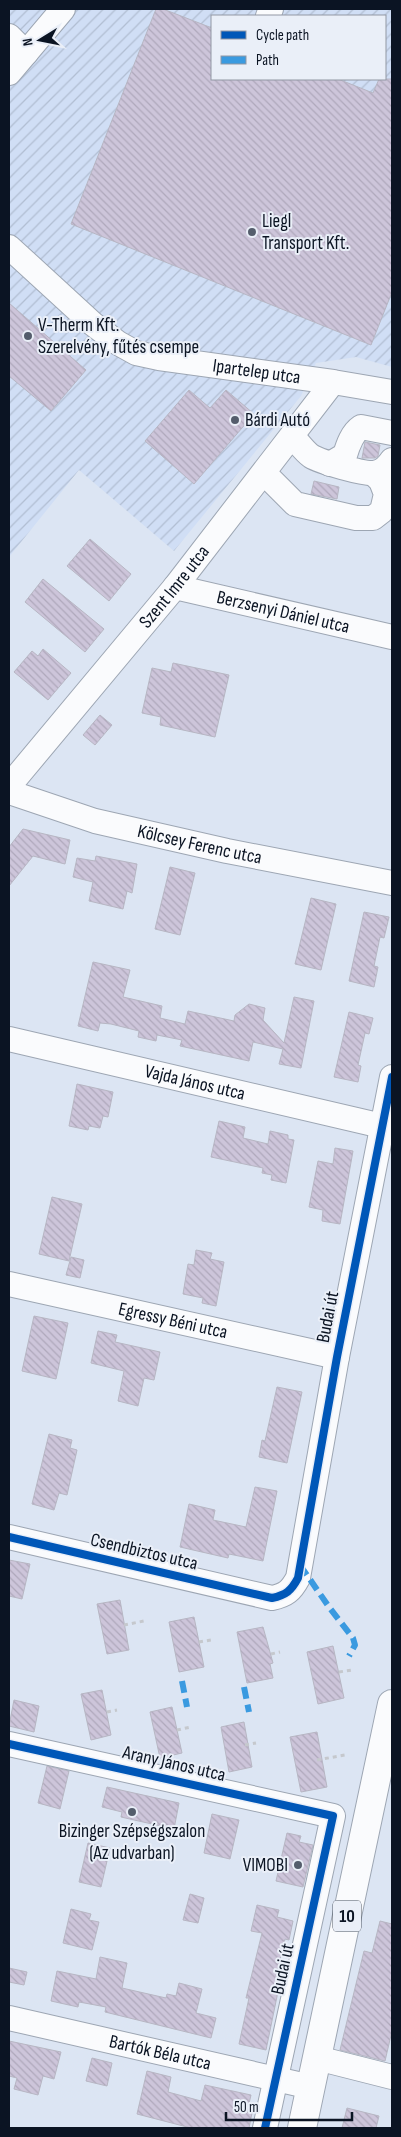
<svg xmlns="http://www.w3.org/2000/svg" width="401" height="2137" viewBox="0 0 401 2137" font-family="'Sofia Sans Condensed',sans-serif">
	<defs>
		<pattern id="industrial-furrows" width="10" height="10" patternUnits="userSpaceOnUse" patternTransform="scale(1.25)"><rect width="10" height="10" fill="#d0def5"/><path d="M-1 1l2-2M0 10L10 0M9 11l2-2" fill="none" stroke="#b1bed2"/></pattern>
		<pattern id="building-back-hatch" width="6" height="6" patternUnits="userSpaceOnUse" patternTransform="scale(1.25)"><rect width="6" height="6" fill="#cdc5da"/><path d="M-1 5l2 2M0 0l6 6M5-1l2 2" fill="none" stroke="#afa8bb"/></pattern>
	</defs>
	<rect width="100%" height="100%" fill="#dce5f3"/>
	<path fill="url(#industrial-furrows)" fill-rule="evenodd" d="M9,9H392V367L356,357L316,363L301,396L174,551L79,470L9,557ZM212,16H385V79H212Z"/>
	<g fill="url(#building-back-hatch)" stroke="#b7b6c3">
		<polygon points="156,9 163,9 212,28 212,79 338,79 373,93 379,79 392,79 392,292 371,345 71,224"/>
		<polygon points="9,303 86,370 51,411 9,376"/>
		<polygon points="189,390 210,408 226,390 254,414 194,484 145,441"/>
		<polygon points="365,442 380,445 378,456 375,458 362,458"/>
		<polygon points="314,481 339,487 337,499 311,494"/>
		<polygon points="90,539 131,574 109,601 67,566"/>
		<polygon points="43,579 104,629 85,652 25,602"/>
		<polygon points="43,649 71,673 48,700 14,672 32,651 38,656"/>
		<polygon points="173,663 229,675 215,737 160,725 161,717 142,713 152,668 171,672"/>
		<polygon points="100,715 112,725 95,745 83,735"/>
		<polygon points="23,829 70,840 65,864 33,856 9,886 9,847"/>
		<polygon points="96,856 137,864 132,893 127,891 123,909 89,901 93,882 73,877 77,858 95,861"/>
		<polygon points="170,867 195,873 180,935 155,929"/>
		<polygon points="311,898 336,904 321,970 295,964"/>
		<polygon points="364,912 389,917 384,938 380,937 374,966 378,967 374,987 349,981"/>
		<polygon points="93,962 130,970 123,997 162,1006 160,1018 185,1024 188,1011 234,1021 235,1015 249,1004 265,1008 263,1020 284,1043 294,997 314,1001 301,1068 279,1064 283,1049 253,1042 249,1061 180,1046 182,1040 157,1035 156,1041 138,1037 139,1031 111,1024 100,1023 98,1031 78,1026"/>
		<polygon points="349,1012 373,1018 369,1034 365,1033 358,1065 361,1066 358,1082 334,1077"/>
		<polygon points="77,1084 113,1092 108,1117 103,1116 100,1128 89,1126 88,1130 69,1126"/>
		<polygon points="219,1121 245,1127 243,1138 268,1144 270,1131 288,1135 288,1139 294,1140 286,1183 271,1180 272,1175 262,1173 263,1168 211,1157"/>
		<polygon points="335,1148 353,1151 340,1224 322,1221 323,1210 309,1207 318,1161 333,1164"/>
		<polygon points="52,1197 82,1204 69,1261 39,1254"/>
		<polygon points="196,1250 212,1253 210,1259 224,1262 216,1306 202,1303 203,1298 183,1294 188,1264 194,1265"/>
		<polygon points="71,1257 84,1260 80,1278 66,1275"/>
		<polygon points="34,1316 68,1323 56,1379 22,1371"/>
		<polygon points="98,1331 117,1335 115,1342 160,1352 154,1380 144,1378 138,1406 118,1401 124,1371 91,1363"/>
		<polygon points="277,1387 302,1392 287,1463 259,1457 262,1440 265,1441"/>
		<polygon points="49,1434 72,1440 70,1448 77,1450 67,1495 59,1493 54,1510 32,1504"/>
		<polygon points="255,1487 277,1491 263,1561 229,1554 228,1558 180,1547 189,1504 215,1510 213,1520 246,1527"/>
		<polygon points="9,1560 30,1564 22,1599 9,1596"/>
		<polygon points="120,1600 129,1650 107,1654 97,1604"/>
		<polygon points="194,1617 204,1667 179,1672 169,1622"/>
		<polygon points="263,1627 273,1663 270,1664 273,1678 247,1683 237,1632"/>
		<polygon points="333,1646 344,1698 318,1704 307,1652"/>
		<polygon points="102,1690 111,1735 91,1740 81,1694"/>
		<polygon points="14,1700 39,1706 34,1732 9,1726"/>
		<polygon points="172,1707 182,1753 160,1758 150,1712"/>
		<polygon points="244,1722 252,1767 229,1772 221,1727"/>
		<polygon points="317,1732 327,1787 301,1792 290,1737"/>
		<polygon points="47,1766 69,1771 60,1809 38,1803"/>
		<polygon points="107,1787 179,1803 174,1829 121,1817 122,1812 102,1807"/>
		<polygon points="212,1814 239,1820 230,1859 204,1853"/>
		<polygon points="287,1833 301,1836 299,1842 313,1845 303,1887 276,1881"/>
		<polygon points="88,1843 110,1848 101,1887 79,1882"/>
		<polygon points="190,1894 204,1898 198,1923 183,1920"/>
		<polygon points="257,1905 279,1910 277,1917 293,1921 289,1940 285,1939 276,1976 281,1977 266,2050 239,2044 249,1998 246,1998 262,1933 251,1931"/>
		<polygon points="71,1909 91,1914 89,1920 99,1922 92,1950 63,1943"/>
		<polygon points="380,1921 392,1924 392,2031 385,2061 340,2050 364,1951 372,1953"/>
		<polygon points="100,1957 127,1963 122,1988 166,1998 167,1994 176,1996 179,1983 202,1989 196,2013 216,2018 211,2038 105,2012 106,2007 79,2002 78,2007 51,2001 57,1971 96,1979"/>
		<polygon points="9,1968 27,1972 24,1985 9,1982"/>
		<polygon points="9,2041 61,2052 54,2079 43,2076 38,2095 14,2089 17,2078 9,2076"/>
		<polygon points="92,2058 112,2063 107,2086 86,2081"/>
		<polygon points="147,2071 171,2077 168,2092 201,2101 205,2085 251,2095 247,2112 252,2113 249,2128 191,2128 137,2114"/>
		<polygon points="347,2108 379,2116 376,2128 342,2128"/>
	</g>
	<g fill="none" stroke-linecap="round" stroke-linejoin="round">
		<defs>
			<g id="minor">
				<polyline points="268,16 271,9"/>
				<polyline points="9,36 26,53"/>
				<polyline points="9,73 63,9"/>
				<path id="s1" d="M9,247L93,324L118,343L136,353L159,358L333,382L392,392"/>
				<path d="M292,436C298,442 304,451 311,456C321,462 363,474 374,473C382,472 388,466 392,460"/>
				<path d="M330,464L345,455C348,445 352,433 361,427L392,433"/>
				<polyline points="264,473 295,504 356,518 373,518 382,511 386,494 381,481 373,473"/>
				<path id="s2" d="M175,587L392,637"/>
				<path id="s3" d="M9,786L175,587L333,382"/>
				<path id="s4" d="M9,792L95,821L227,851L392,883"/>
				<path id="s5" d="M9,1039L382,1126"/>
				<path id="s6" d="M9,1284L337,1357"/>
				<path d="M9,1537L272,1598C286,1595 291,1591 298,1578L337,1357L392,1077"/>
				<polyline points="9,1744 333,1816 265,2128"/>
				<path id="s7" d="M9,2018L311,2087"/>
				<polyline points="317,2058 392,2077"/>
			</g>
			<polyline id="major" points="302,2128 392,1704"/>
		</defs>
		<use href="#minor" stroke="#9da6b3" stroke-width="26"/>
		<use href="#major" stroke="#9da6b3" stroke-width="30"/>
		<g stroke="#c5c8cd" stroke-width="3" stroke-dasharray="4 4" stroke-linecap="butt">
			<polyline points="124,1625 144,1621"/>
			<polyline points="199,1642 211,1640"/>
			<polyline points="271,1654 280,1652"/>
			<polyline points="339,1672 352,1670"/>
			<polyline points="107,1712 117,1710"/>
			<polyline points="177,1730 191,1727"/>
			<polyline points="245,1745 256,1743"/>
			<polyline points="317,1760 345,1755"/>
		</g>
		<use href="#minor" stroke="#fafbfd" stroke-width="24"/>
		<use href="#major" stroke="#fafbfd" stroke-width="28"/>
		<g stroke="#3a9ae0" stroke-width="6" stroke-dasharray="12 6" stroke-linecap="butt">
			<polyline points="300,1565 329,1607 353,1638 355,1645 349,1656"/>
			<polyline points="182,1681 187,1707"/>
			<polyline points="244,1687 249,1712"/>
		</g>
		<defs>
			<g id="cycleway">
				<path d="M9,1537L272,1598C286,1595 291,1591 298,1578L337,1357L392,1077"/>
				<polyline points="9,1744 333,1816 265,2128"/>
			</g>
		</defs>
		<use href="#cycleway" stroke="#eaeff8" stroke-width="11"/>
		<use href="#cycleway" stroke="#0057b8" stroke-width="8"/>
	</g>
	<g fill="#545d6c" stroke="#eaeff8" stroke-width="2">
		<circle cx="252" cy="232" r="5"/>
		<circle cx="28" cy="336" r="5"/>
		<circle cx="235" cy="420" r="5"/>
		<circle cx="132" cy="1812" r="5"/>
		<circle cx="298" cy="1865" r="5"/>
	</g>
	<g text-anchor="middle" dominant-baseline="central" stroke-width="4" stroke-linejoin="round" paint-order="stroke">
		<rect fill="#eaeff8" stroke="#4e5663" stroke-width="1" x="333" y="1900.5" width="28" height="31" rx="4"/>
		<g font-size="18" font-weight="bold" fill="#0b1423">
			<text x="347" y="1916">10</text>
		</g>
		<g font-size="19" fill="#0b1423" stroke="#eaeff8" text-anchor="start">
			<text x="262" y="221">Liegl<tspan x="262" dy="22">Transport Kft.</tspan></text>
			<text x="38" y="325">V-Therm Kft.<tspan x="38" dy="22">Szerelvény, fűtés csempe</tspan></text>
			<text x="245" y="420">Bárdi Autó</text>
			<text x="132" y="1831" text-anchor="middle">Bizinger Szépségszalon<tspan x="132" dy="22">(Az udvarban)</tspan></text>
			<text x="288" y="1865" text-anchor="end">VIMOBI</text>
		</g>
		<g font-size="19" fill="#0b1423" stroke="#eaeff8">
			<text stroke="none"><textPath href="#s1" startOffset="288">Ipartelep utca</textPath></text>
			<text stroke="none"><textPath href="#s3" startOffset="259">Szent Imre utca</textPath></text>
			<text stroke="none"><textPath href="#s2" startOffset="111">Berzsenyi Dániel utca</textPath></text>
			<text stroke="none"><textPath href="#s4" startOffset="198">Kölcsey Ferenc utca</textPath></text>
			<text stroke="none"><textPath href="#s5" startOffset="191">Vajda János utca</textPath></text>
			<text transform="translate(328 1317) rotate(-79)">Budai út</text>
			<text stroke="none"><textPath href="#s6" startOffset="168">Egressy Béni utca</textPath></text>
			<text transform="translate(144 1552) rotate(13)">Csendbiztos utca</text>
			<text transform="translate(174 1764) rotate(13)">Arany János utca</text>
			<text transform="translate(283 1969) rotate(-78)">Budai út</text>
			<text stroke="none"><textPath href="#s7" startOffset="155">Bartók Béla utca</textPath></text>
		</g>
	</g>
	<rect width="401" height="2137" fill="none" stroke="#0b1423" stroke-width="20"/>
	<rect x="211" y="15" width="175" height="65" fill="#eaeff8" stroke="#9197a3"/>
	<rect x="221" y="31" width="25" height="8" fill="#0057b8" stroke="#9197a3"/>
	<text x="256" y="40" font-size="15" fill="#0b1423">Cycle path</text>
	<rect x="221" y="56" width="25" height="8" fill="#3a9ae0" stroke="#9197a3"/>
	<text x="256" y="65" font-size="15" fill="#0b1423">Path</text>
	<g transform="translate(40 40) rotate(260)" stroke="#eaeff8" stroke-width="4" paint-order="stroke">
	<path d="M0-4L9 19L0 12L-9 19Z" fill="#0b1423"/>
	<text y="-8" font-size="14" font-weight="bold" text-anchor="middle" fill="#0b1423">N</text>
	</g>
	<path d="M226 2112v8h126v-8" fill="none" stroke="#0b1423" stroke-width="2.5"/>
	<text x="234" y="2112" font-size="15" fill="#0b1423" stroke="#eaeff8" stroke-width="4" paint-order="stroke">50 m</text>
</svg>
